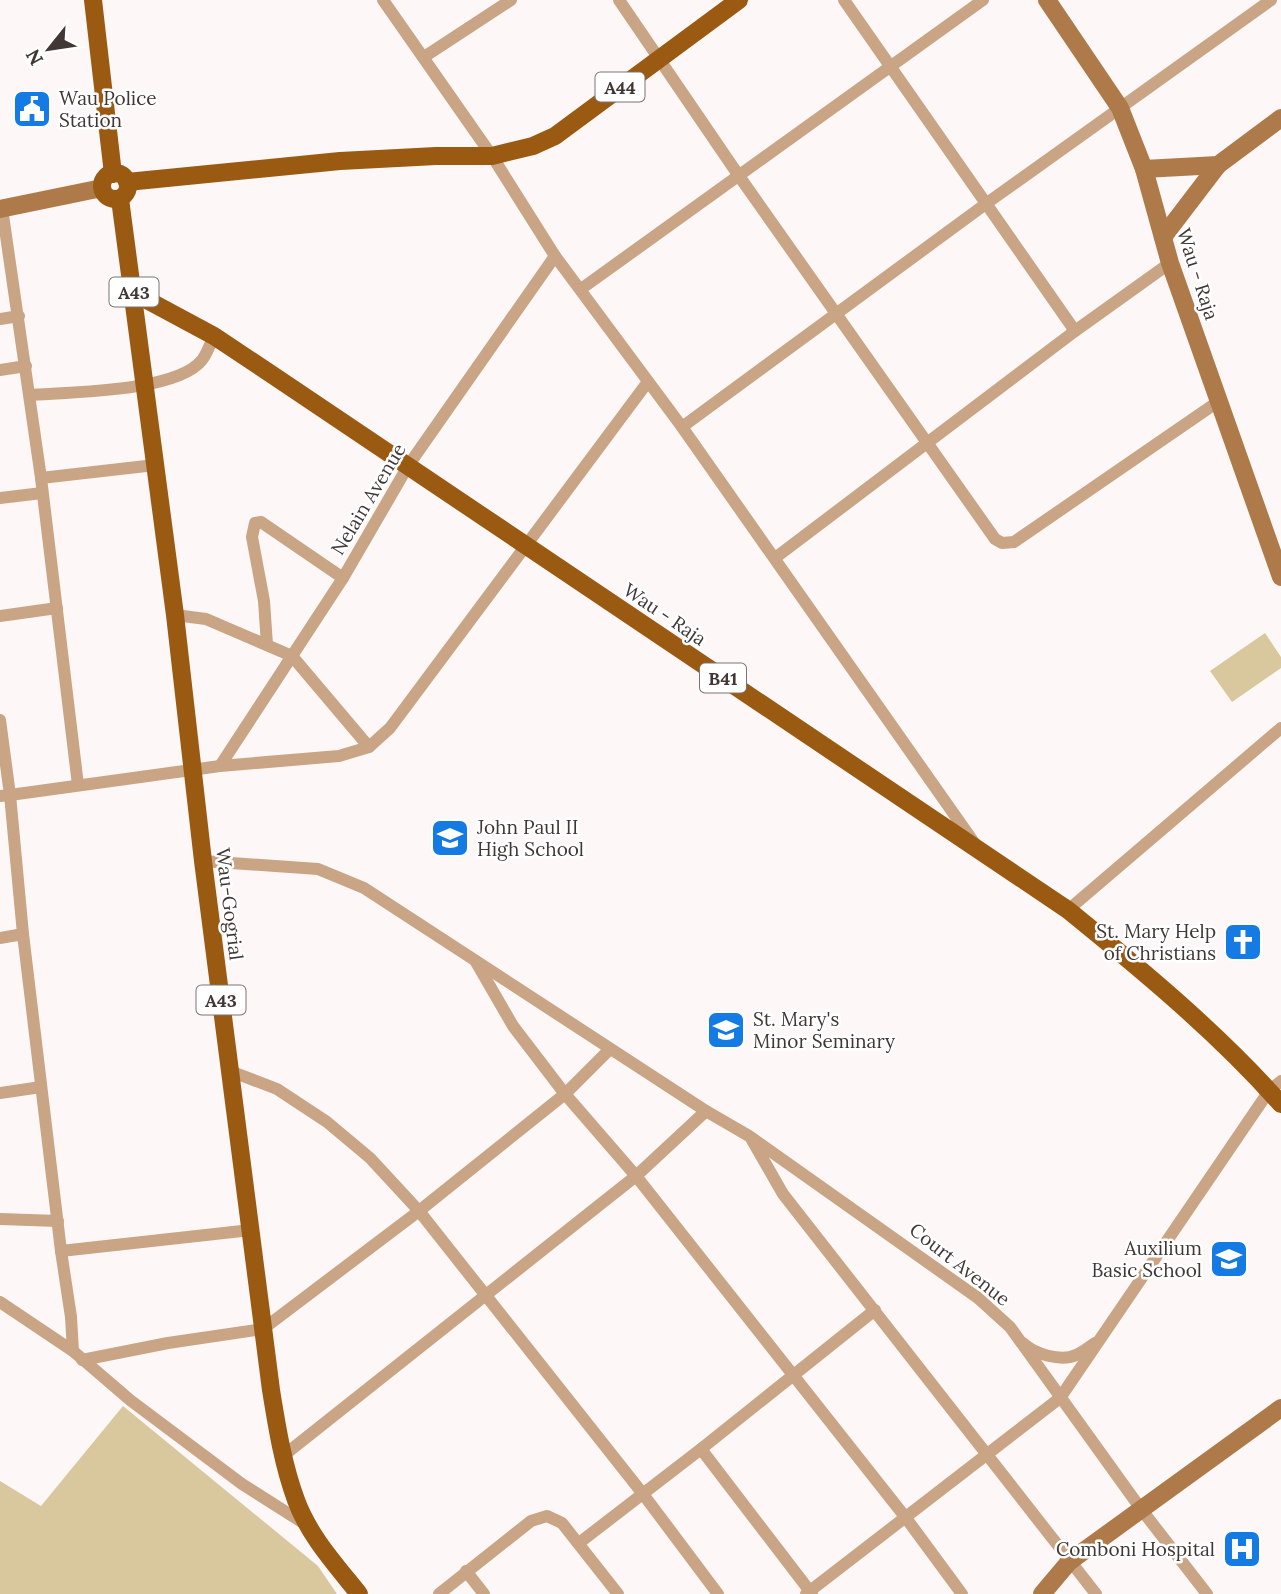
<svg xmlns="http://www.w3.org/2000/svg" width="1281" height="1594" viewBox="0 0 1281 1594" font-family="Lora,serif">
	<rect width="100%" height="100%" fill="#fdf8f7"/>
	<g fill="#d9c89d">
		<polygon points="1265,633 1281,657 1281,668 1232,702 1210,671"/>
		<polygon points="123,1406 318,1566 337,1594 0,1594 0,1481 41,1506"/>
	</g>
	<g fill="none" stroke-linecap="round" stroke-linejoin="round">
		<g stroke="#c9a485" stroke-width="12">
			<polyline points="383,0 492,156 555,256 682,427 975,844"/>
			<polyline points="619,0 739,176 995,539 1002,543 1014,542 1219,401"/>
			<polyline points="844,0 1075,331"/>
			<polyline points="424,57 511,0"/>
			<polyline points="2,208 41,478 78,785"/>
			<polyline points="581,289 983,0"/>
			<polyline points="0,319 19,316"/>
			<polyline points="0,370 26,366"/>
			<path d="M30,395C69,392 177,392 202,360C207,354 210,344 214,336"/>
			<polyline points="682,427 987,203 1271,0"/>
			<polyline points="41,478 155,465"/>
			<polyline points="0,498 42,493"/>
			<polyline points="775,558 1075,331 1170,263"/>
			<polyline points="175,615 206,619 292,656 369,747"/>
			<polyline points="0,616 57,608"/>
			<polyline points="267,645 264,601 252,537 255,523 261,522 343,578"/>
			<polyline points="0,720 10,795 0,796"/>
			<polyline points="220,766 343,578 408,466 555,256"/>
			<polyline points="203,861 318,869 364,888 706,1111 749,1136 978,1298 1010,1327 1141,1509 1207,1594"/>
			<polyline points="1068,910 1281,728"/>
			<polyline points="0,938 23,934"/>
			<polyline points="476,962 513,1026 565,1094 636,1176 906,1518 962,1594"/>
			<polyline points="230,1071 277,1089 327,1122 370,1158 419,1211 643,1494 718,1594"/>
			<polyline points="0,1093 41,1087"/>
			<polyline points="752,1140 783,1194 1096,1594"/>
			<polyline points="0,1219 58,1221"/>
			<polyline points="251,1230 61,1251 23,934 10,795 220,766 339,756 369,747 390,728 647,383"/>
			<polyline points="61,1251 71,1317 73,1351 130,1400 242,1484 305,1524"/>
			<polyline points="0,1302 73,1351"/>
			<path d="M1023,1343C1034,1354 1061,1362 1076,1355C1083,1352 1089,1347 1095,1343"/>
			<polyline points="82,1360 168,1343 263,1329 419,1211 565,1094 610,1049"/>
			<polyline points="701,1449 812,1594"/>
			<polyline points="283,1456 636,1176 706,1111"/>
			<polyline points="579,1543 701,1449 875,1310"/>
			<polyline points="466,1571 484,1594"/>
			<polyline points="439,1594 531,1521 547,1516 562,1523 618,1594"/>
			<polyline points="806,1594 1060,1398 1269,1091 1281,1081"/>
		</g>
		<g stroke="#af7a49" stroke-width="18">
			<polyline points="1047,0 1120,108 1144,169 1170,263 1281,577"/>
			<polyline points="1144,169 1218,165 1281,118"/>
			<polyline points="0,209 102,188"/>
			<polyline points="1163,237 1218,165"/>
			<polyline points="1042,1594 1069,1562 1081,1553 1281,1408"/>
		</g>
		<g stroke="#9b5a11" stroke-width="18">
			<polyline points="93,0 113,174"/>
			<circle cx="115" cy="186" r="13"/>
			<polyline points="127,182 340,161 436,156 492,156 533,146 555,136 739,0"/>
			<path d="M120,199L175,615L203,861L271,1390C277,1427 283,1465 296,1500C309,1536 336,1565 359,1594"/>
			<path d="M134,293L214,336L274,376L1068,910C1142,970 1217,1032 1281,1104"/>
		</g>
	</g>
	<defs>
		<symbol id="civic-square" viewBox="-11 -11 22 22"><rect x="-9" y="-9" width="18" height="18" rx="4" fill="#137be3" stroke="#fff"/><path d="M-.6-6.5H3V-4.5H.6V-3L4-1V1h2V6H-6V1h2V-1L-.6-3ZM-1.2 2.5V6h2.4V2.5Z" fill="#fff"/></symbol>
		<symbol id="school-square" viewBox="-11 -11 22 22"><rect x="-9" y="-9" width="18" height="18" rx="4" fill="#137be3" stroke="#fff"/><path d="M0-5L7-2L0 1L-7-2ZM-4 1L0 2.5L4 1V4Q0 6-4 4Z" fill="#fff"/></symbol>
		<symbol id="church-square" viewBox="-11 -11 22 22"><rect x="-9" y="-9" width="18" height="18" rx="4" fill="#137be3" stroke="#fff"/><path d="M-1.2-6h2.4v3.5h3.3v2.4h-3.3V6h-2.4V-.1h-3.3v-2.4h3.3Z" fill="#fff"/></symbol>
		<symbol id="university-square" viewBox="-11 -11 22 22"><rect x="-9" y="-9" width="18" height="18" rx="4" fill="#137be3" stroke="#fff"/><path d="M0-5L7-2L0 1L-7-2ZM-4 1L0 2.5L4 1V4Q0 6-4 4Z" fill="#fff"/></symbol>
		<symbol id="hospital-square" viewBox="-11 -11 22 22"><rect x="-9" y="-9" width="18" height="18" rx="4" fill="#137be3" stroke="#fff"/><path d="M-5-5h3v3.5h4V-5h3V5h-3V1.5h-4V5h-3Z" fill="#fff"/></symbol>
	</defs>
	<g fill-rule="evenodd">
		<use href="#civic-square" x="10" y="87" width="44" height="44"/>
		<use href="#school-square" x="428" y="816" width="44" height="44"/>
		<use href="#church-square" x="1221" y="920" width="44" height="44"/>
		<use href="#university-square" x="704" y="1008" width="44" height="44"/>
		<use href="#university-square" x="1207" y="1237" width="44" height="44"/>
		<use href="#hospital-square" x="1220" y="1527" width="44" height="44"/>
	</g>
	<g text-anchor="middle" dominant-baseline="central" stroke-width="5" stroke-linejoin="round" paint-order="stroke">
		<g fill="#fff" stroke="#7a7472" stroke-width="2">
			<rect x="595.5" y="72.5" width="49" height="29" rx="5"/>
			<rect x="109.5" y="277.5" width="49" height="29" rx="5"/>
			<rect x="700" y="663.5" width="46" height="29" rx="5"/>
			<rect x="196.5" y="985.5" width="49" height="29" rx="5"/>
		</g>
		<g font-size="18" font-weight="bold" fill="#413836">
			<text x="620" y="87">A44</text>
			<text x="134" y="292">A43</text>
			<text x="723" y="678">B41</text>
			<text x="221" y="1000">A43</text>
		</g>
		<g font-size="19" fill="#413836" stroke="#fff" text-anchor="start">
			<text x="59" y="98">Wau Police<tspan x="59" dy="22">Station</tspan></text>
			<text x="477" y="827">John Paul II<tspan x="477" dy="22">High School</tspan></text>
			<text x="1216" y="931" text-anchor="end">St. Mary Help<tspan x="1216" dy="22">of Christians</tspan></text>
			<text x="753" y="1019">St. Mary's<tspan x="753" dy="22">Minor Seminary</tspan></text>
			<text x="1202" y="1248" text-anchor="end">Auxilium<tspan x="1202" dy="22">Basic School</tspan></text>
			<text x="1215" y="1549" text-anchor="end">Comboni Hospital</text>
		</g>
		<g font-size="19" fill="#413836" stroke="#fff">
			<text transform="translate(1198 274) rotate(72)">Wau - Raja</text>
			<text transform="translate(368 499) rotate(-59)">Nelain Avenue</text>
			<text transform="translate(665 614) rotate(34)">Wau - Raja</text>
			<text transform="translate(230 904) rotate(83)">Wau-Gogrial</text>
			<text transform="translate(960 1264) rotate(38)">Court Avenue</text>
		</g>
	</g>
	<g transform="translate(49 49) rotate(240)" stroke="#ffffff" stroke-width="5" paint-order="stroke">
	<path d="M0-5L12 26L0 18L-12 26Z" fill="#413836"/>
	<text y="-10" font-size="19" font-weight="bold" text-anchor="middle" fill="#413836">N</text>
	</g>
</svg>
